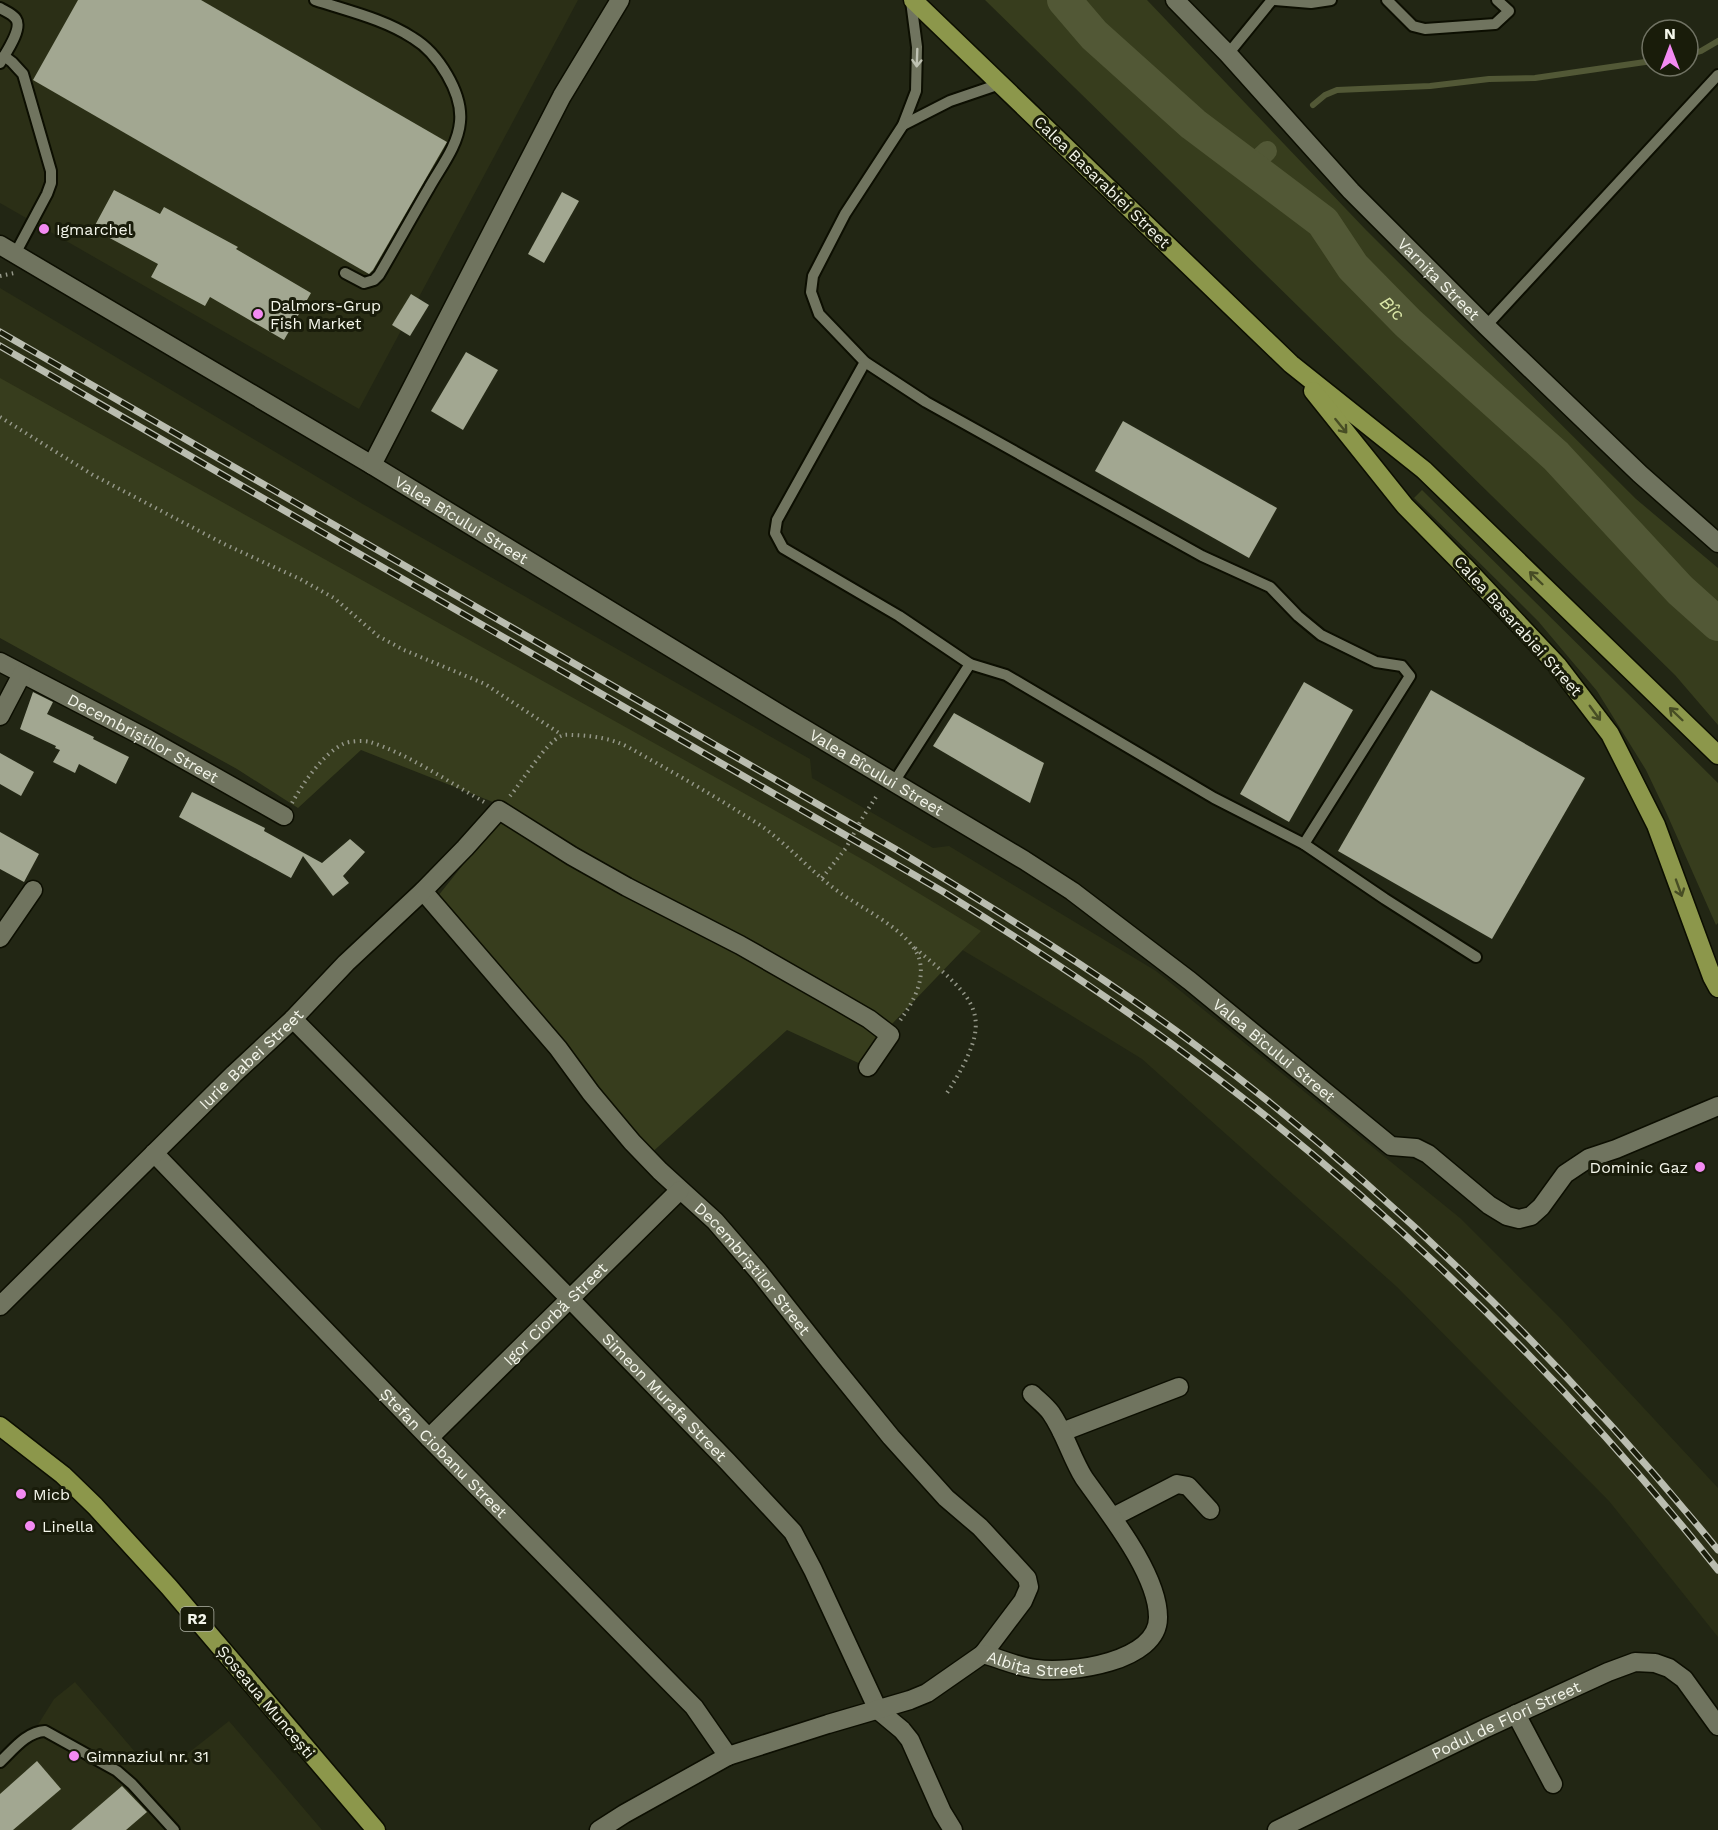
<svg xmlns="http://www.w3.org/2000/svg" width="1718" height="1830" viewBox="0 0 1718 1830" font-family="'Work Sans',sans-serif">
	<rect width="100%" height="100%" fill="#222614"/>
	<g fill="#2b2f16">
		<polygon points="0,0 578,0 359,409 0,203"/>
		<polygon points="0,288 361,503 810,759 812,778 933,848 949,846 1156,971 1460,1218 1563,1321 1718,1488 1718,1637 1609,1501 1397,1287 1142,1059 1033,992 560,711 0,402"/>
		<polygon points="75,1682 136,1753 165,1765 173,1765 229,1721 322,1830 0,1830 0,1760 34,1731 54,1699"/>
	</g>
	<g fill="#373d1d">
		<polygon points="985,0 1147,0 1366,230 1636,499 1718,568 1718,725 1675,675"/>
		<polygon points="0,378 869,863 981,931 891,1025 668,902 493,802 361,750 298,808 237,769 0,638"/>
		<polygon points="1422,490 1718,783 1718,923 1716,925 1666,812 1646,770 1597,691 1538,621 1414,498"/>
		<polygon points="503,819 875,1028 879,1039 865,1066 787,1030 648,1156 438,896 470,856"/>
	</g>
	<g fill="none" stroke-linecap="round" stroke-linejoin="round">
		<g stroke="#525836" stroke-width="6">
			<polyline points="1688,55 1701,51 1718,41"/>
			<polyline points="1313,105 1325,95 1337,90 1430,86 1489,79 1535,78 1652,61"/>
		</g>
		<polyline stroke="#525836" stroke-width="20" points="1251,166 1267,151"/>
		<path stroke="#525836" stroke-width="34" id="s1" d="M1064,0L1094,35L1193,124L1323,222L1353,267L1408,323L1556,456L1680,590L1718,624"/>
	</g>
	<g fill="#a2a791">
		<polygon points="78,0 201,0 447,142 373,270 369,274 33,80"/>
		<polygon points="114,190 160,214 164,207 238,247 236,249 311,293 284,340 210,297 205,306 151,277 158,264 93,229"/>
		<polygon points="562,192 579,201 544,263 528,254"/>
		<polygon points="411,294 429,305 410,336 392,325"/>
		<polygon points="466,352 498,370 463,430 431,411"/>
		<polygon points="1123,421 1277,508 1249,558 1095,471"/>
		<polygon points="1304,682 1353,710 1289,822 1240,794"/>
		<polygon points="1431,690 1585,778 1492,939 1338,851"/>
		<polygon points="33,692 53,702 47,714 94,737 93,739 129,757 116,784 79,764 75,773 53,762 60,750 55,748 56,746 20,729"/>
		<polygon points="954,713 1044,763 1030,803 933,746"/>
		<polygon points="0,753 34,772 21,796 0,784"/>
		<polygon points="192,792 265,828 264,831 322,863 350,839 365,852 343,876 349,883 333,896 303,856 291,878 179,817"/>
		<polygon points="0,832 39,854 24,882 0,869"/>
		<polygon points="37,1761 61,1789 13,1830 0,1830 0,1794"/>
		<polygon points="122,1786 147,1812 126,1830 71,1830"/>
	</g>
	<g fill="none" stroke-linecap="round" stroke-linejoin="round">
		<defs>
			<g id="service">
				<path d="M315,0C348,11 384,19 413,38C438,53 463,93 460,122C458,146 440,168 429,188C412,217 396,246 379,275L374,280L364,283L345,273"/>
				<polyline points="1275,0 1311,3 1331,0"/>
				<polyline points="1387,0 1413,26 1425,29 1495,24 1509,11 1497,0"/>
				<polyline points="911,1 917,47 916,91 903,125 845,214 813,276 811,292 819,314 865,362 926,402 1202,556 1270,587 1298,616 1321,635 1376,662 1402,666 1410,676 1304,844"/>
				<path d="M0,8C5,11 13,14 16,19C23,29 5,54 0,63"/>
				<polyline points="1228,54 1272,0"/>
				<polyline points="4,56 12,62 23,74 51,171 51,183 47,194 15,254"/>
				<polyline points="903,125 950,101 1000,84"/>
				<polyline points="1486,326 1718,75"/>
				<polyline points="865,362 777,520 775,533 783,548 899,616 970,664 1006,675 1214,798 1304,844 1385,899 1476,957"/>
				<polyline points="894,782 970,664"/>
				<path d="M0,1762C13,1750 26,1732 45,1731L117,1771L132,1784L174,1830"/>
			</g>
			<g id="minor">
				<path id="s2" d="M0,245L372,465L781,715L1024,860L1072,891L1190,981L1391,1146L1416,1148L1428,1154L1489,1205L1507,1216L1519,1219L1531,1216L1541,1207L1565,1174L1589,1158L1616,1149L1718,1106"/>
				<polyline points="372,465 562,96 620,0"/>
				<path id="s3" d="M0,662L148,739L284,816"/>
				<polyline points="0,716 22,674"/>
				<path id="s4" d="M423,891L558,1048L591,1093L632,1142L660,1171L715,1221L759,1272L831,1363L891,1437L946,1498L980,1527L1027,1578L1029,1587L1023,1601L983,1654"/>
				<polyline points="0,938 33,890"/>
				<path id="s5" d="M293,1019L570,1299L727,1461L793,1532L813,1570L878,1710L902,1730L910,1740L942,1812L953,1830"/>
				<path id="s6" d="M154,1153L429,1438L694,1707L728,1756"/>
				<path id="s7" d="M0,1306L234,1074L293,1019L346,963L423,891L465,848L499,810L572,856L627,887L740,945L838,1001L869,1019L890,1035L868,1067"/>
				<polyline points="1062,1432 1179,1387"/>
				<path id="s8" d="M429,1438L680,1190"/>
				<polyline points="1113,1517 1177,1484 1188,1486 1210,1510"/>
				<polyline points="1516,1714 1553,1784"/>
				<path id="s9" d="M599,1830L624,1814L728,1756L828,1724L910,1700L927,1693L983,1654C1001,1659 1018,1667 1036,1669C1069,1674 1159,1662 1158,1617C1158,1574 1108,1512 1084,1478C1071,1457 1065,1433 1051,1413C1046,1406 1038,1400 1032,1394"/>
				<path id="s10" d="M1277,1830L1486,1728L1608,1672L1635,1662L1655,1663L1669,1668L1684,1679L1718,1726"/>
			</g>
			<g id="tertiary">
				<path id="s11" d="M1175,0L1228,54L1351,191L1486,326L1640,474L1718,543"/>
			</g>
			<g id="primary">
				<polyline points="913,0 1291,364 1424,470 1718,755"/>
				<polyline points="1313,391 1405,506 1464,566 1558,666 1610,734 1656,825 1712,977 1718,988"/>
				<polyline points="0,1426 63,1475 95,1506 169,1587 376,1830"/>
			</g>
		</defs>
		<use href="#service" stroke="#0c0e01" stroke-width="14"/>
		<use href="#minor" stroke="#0c0e01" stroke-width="21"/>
		<use href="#tertiary" stroke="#0c0e01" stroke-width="21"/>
		<use href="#primary" stroke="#0c0e01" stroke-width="21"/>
		<g stroke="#949788" stroke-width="4" stroke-dasharray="1.5 4.5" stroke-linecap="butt">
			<polyline points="0,276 14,273"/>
			<polyline points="0,417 93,475 224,544 300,579 334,598 378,636 404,650 485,684 562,735"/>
			<path d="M510,796C522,782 546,742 561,736C565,734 570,735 574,735C594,736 610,738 628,747C665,768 703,789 739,812C750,819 763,826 773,835C796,853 815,875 839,892C861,908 910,931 919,958C926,981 912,1004 899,1022"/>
			<path d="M292,803C303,783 323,754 343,744C349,741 364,740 370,742C408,754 449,782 484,802"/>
			<polyline points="822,878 846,848 861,820 878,794"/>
			<path d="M915,948C979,1002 997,1015 947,1093"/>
		</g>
		<use href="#service" stroke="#70745f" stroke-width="10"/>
		<use href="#minor" stroke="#70745f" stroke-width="18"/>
		<use href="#tertiary" stroke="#70745f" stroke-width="18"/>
		<use href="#primary" stroke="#8c974b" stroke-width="18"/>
		<defs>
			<g id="rail">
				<path d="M0,332L897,850C1000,912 1102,975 1198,1047C1392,1192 1565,1363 1718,1550"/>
				<path d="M0,346L942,891C1036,949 1129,1010 1217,1078C1403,1220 1572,1387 1718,1570"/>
			</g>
		</defs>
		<use href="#rail" stroke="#babdb0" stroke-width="7"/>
		<use href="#rail" stroke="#191c0a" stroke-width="4.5" stroke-dasharray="14" stroke-linecap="butt"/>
	</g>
	<defs><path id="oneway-shaft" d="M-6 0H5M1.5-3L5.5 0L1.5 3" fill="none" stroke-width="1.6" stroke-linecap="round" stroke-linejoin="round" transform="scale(1.5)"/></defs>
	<use stroke="#bfc2b3" href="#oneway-shaft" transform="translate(917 58) rotate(92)"/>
	<g stroke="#474d24">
		<use href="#oneway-shaft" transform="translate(1341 426) rotate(51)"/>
		<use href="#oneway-shaft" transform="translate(1536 578) rotate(-136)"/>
		<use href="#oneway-shaft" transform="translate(1595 713) rotate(54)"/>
		<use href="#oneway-shaft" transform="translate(1676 714) rotate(-136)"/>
		<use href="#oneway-shaft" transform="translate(1679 888) rotate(70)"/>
	</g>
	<g fill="#f38af2" stroke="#191c0a" stroke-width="2">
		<circle cx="44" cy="229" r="6"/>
		<circle cx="258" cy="314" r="6"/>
		<circle cx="1700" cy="1167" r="6"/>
		<circle cx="21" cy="1494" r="6"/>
		<circle cx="30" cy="1526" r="6"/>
		<circle cx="74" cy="1756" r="6"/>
	</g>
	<g text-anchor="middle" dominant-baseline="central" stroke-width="6" stroke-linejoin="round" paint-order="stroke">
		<rect fill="#191c0a" stroke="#b2b5a8" stroke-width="1.5" x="180.5" y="1607" width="33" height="24" rx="4.5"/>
		<g font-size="15" font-weight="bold" fill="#f4f6eb">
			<text x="197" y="1619">R2</text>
		</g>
		<g font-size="16" fill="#f4f6eb" stroke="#191c0a">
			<text transform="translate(1102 182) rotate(44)">Calea Basarabiei Street</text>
			<text stroke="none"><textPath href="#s11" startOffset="384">Varnița Street</textPath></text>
			<text stroke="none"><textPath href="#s2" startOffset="537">Valea Bîcului Street</textPath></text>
			<text transform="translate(1518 626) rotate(48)">Calea Basarabiei Street</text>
			<text stroke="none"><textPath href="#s3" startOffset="162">Decembriștilor Street</textPath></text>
			<text stroke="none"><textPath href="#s2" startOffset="1023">Valea Bîcului Street</textPath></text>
			<text stroke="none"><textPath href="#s2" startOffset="1509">Valea Bîcului Street</textPath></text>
			<text stroke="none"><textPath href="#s7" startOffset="352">Iurie Babei Street</textPath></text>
			<text stroke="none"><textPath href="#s4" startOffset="502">Decembriștilor Street</textPath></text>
			<text stroke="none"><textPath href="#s8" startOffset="177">Igor Ciorbă Street</textPath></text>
			<text stroke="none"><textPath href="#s5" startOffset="530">Simeon Murafa Street</textPath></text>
			<text stroke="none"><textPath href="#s6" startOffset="417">Ștefan Ciobanu Street</textPath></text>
			<text stroke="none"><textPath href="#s9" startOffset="480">Albița Street</textPath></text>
			<text transform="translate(266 1702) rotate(50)">Șoseaua Muncești</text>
			<text stroke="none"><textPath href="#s10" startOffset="254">Podul de Flori Street</textPath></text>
		</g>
		<g font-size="16" fill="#f4f6eb" stroke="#191c0a" text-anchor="start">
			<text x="56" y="229">Igmarchel</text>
			<text x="270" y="305">Dalmors-Grup<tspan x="270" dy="18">Fish Market</tspan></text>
			<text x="1688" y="1167" text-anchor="end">Dominic Gaz</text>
			<text x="33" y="1494">Micb</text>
			<text x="42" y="1526">Linella</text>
			<text x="86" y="1756">Gimnaziul nr. 31</text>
		</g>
		<g font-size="18" font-style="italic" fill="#dbe7a8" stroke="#191c0a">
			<text stroke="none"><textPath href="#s1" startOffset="453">Bîc</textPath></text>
		</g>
	</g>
	<g transform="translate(1670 48)"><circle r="28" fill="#191c0a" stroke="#717364" stroke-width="1.5"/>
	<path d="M0-4.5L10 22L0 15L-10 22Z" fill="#f38af2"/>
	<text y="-9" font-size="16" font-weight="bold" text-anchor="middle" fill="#f4f6eb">N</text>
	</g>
</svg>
